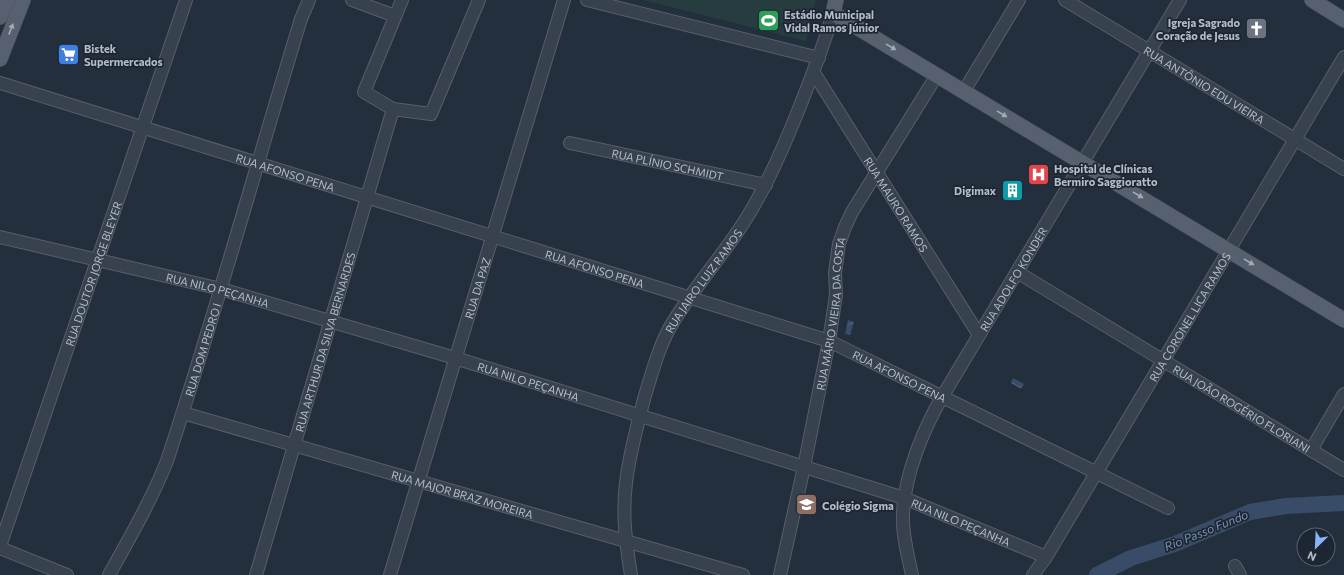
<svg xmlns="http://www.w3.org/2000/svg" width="1344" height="575" viewBox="0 0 1344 575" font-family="Commissioner,sans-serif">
	<defs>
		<pattern id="water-waves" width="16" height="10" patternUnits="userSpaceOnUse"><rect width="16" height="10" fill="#394c67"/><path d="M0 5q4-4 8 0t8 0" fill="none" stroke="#53647b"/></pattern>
	</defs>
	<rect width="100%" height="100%" fill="#242f3e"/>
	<polygon fill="#263c3f" points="643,0 816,0 806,41"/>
	<g fill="url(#water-waves)">
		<polygon points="848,320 854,322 850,335 845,334"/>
		<polygon points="1013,378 1024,384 1021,389 1011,383"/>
	</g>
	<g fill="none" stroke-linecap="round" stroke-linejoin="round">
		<polyline stroke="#394c67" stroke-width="16" points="1097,575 1131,558 1175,544 1250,512 1286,506 1344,503"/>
		<defs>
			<g id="minor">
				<polyline points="352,0 395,16"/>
				<polyline points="402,0 364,92 393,109 431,114 479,0"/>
				<polyline points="587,0 819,58"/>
				<path id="s1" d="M1065,0L1344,169"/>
				<path id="s2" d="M814,73L979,335"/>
				<path id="s3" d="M0,83L829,341L1168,508"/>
				<polyline points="964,91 1019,0"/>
				<path id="s4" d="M570,143L766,185"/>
				<path id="s5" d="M0,237L221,289L455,358L904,498L1046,557"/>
				<path id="s6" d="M1017,272L1344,470"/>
				<path id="s7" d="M183,413L743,575"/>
				<polyline points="1311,450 1344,394"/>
				<path id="s8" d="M0,546L186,0"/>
				<polyline points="0,548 67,575"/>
				<polyline points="1235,566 1240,575"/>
				<path id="s9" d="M109,575C130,537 151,501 167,461C215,315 256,166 301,19L309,0"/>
				<path id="s10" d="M256,575L393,109"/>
				<path id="s11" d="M390,575L564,0"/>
				<path id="s12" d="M631,575C626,544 622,514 626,483C629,455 637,427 644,399C652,373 659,345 673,322C699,280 734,243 757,200C773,172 786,141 798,111C811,78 824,46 833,13"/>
				<path id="s13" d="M780,575L804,467L829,341L836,295L835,273L839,244L845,227L852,212L937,75"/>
				<path id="s14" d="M912,575C908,555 902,535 903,515C904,476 923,430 942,397L1180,0"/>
				<path id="s15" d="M1033,575L1046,557L1344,57"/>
			</g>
			<g id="major">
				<polyline points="836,0 833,13 1344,320"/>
				<polyline points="1312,0 1344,20"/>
				<polyline points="0,17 7,0"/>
				<polyline points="0,59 23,0"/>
			</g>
		</defs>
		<use href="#minor" stroke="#565f6c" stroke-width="14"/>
		<use href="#major" stroke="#414a57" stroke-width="16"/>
		<use href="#minor" stroke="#38414e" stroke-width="12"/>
		<use href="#major" stroke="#56606e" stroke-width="15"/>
	</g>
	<defs><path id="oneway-solid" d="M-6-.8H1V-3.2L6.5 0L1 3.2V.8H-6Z"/></defs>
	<g fill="#a1aab7">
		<use href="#oneway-solid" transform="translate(11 29) rotate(-69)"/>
		<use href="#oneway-solid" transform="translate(891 47) rotate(31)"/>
		<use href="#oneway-solid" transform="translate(1002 114) rotate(31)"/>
		<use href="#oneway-solid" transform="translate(1138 195) rotate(31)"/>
		<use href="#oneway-solid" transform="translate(1249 262) rotate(31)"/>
	</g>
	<defs>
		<symbol id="stadium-square" viewBox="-11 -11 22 22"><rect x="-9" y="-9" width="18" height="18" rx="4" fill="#2e9e5b" stroke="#1d2633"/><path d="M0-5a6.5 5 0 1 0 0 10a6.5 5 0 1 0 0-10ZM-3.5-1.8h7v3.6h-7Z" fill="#fff"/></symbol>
		<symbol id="church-square" viewBox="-11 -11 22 22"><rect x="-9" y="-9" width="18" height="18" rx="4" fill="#6b7280" stroke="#1d2633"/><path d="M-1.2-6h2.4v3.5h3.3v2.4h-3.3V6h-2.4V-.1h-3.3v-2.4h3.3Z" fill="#fff"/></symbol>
		<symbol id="supermarket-square" viewBox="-11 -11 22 22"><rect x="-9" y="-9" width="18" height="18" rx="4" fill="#3f7fe0" stroke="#1d2633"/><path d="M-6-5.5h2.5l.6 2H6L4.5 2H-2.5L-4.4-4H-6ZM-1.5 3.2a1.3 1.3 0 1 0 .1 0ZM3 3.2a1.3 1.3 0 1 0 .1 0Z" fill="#fff"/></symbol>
		<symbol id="hospital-square" viewBox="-11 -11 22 22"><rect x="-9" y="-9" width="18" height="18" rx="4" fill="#e0444e" stroke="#1d2633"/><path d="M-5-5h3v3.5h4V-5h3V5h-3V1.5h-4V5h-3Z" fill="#fff"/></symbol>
		<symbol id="building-square" viewBox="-11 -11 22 22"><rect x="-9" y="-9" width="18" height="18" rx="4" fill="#0f9aa8" stroke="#1d2633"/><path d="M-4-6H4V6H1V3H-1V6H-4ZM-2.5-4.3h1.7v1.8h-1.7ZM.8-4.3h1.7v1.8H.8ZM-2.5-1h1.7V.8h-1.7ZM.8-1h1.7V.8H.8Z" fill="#fff"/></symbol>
		<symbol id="school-square" viewBox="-11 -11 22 22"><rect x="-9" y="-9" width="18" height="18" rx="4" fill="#8d6e63" stroke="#1d2633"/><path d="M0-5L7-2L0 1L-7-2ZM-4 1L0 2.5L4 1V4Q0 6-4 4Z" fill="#fff"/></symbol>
	</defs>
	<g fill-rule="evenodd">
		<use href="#stadium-square" x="756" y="8" width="25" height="25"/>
		<use href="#church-square" x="1244" y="16" width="25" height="25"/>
		<use href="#supermarket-square" x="56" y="42" width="25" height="25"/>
		<use href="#hospital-square" x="1026" y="162" width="25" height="25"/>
		<use href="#building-square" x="1000" y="178" width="25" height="25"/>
		<use href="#school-square" x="794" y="492" width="25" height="25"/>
	</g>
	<g text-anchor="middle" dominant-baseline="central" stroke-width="3.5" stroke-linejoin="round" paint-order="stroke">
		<g font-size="11" font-weight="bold" fill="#b4bcc9" stroke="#1d2633" text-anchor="start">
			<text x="784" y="14">Estádio Municipal<tspan x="784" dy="13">Vidal Ramos Júnior</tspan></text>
			<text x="1240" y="22" text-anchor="end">Igreja Sagrado<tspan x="1240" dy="13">Coração de Jesus</tspan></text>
			<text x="84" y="48">Bistek<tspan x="84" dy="13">Supermercados</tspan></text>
			<text x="1054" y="168">Hospital de Clínicas<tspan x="1054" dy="13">Bermiro Saggioratto</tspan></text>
			<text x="996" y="190" text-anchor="end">Digimax</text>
			<text x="822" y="505">Colégio Sigma</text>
		</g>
		<g font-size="11" fill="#b4bcc9" stroke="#1d2633">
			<text stroke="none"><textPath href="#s1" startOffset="163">RUA ANTÔNIO EDU VIEIRA</textPath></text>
			<text stroke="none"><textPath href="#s4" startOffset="100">RUA PLÍNIO SCHMIDT</textPath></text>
			<text stroke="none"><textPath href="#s3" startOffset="299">RUA AFONSO PENA</textPath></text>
			<text stroke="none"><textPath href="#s2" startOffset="155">RUA MAURO RAMOS</textPath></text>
			<text stroke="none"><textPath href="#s3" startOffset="623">RUA AFONSO PENA</textPath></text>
			<text stroke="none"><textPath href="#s8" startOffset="288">RUA DOUTOR JORGE BLEYER</textPath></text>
			<text stroke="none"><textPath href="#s14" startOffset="324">RUA ADOLFO KONDER</textPath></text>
			<text stroke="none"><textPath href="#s12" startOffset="312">RUA JAIRO LUIZ RAMOS</textPath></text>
			<text stroke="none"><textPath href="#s11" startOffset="300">RUA DA PAZ</textPath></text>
			<text stroke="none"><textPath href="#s5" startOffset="224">RUA NILO PEÇANHA</textPath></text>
			<text stroke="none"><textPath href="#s13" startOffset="267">RUA MÁRIO VIEIRA DA COSTA</textPath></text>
			<text stroke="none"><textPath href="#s15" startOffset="302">RUA CORONEL LICA RAMOS</textPath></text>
			<text stroke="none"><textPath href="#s10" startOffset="243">RUA ARTHUR DA SILVA BERNARDES</textPath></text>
			<text stroke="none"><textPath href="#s9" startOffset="245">RUA DOM PEDRO I</textPath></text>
			<text stroke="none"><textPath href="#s3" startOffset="947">RUA AFONSO PENA</textPath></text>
			<text stroke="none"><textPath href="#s5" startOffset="548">RUA NILO PEÇANHA</textPath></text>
			<text stroke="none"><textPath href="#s6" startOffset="263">RUA JOÃO ROGÉRIO FLORIANI</textPath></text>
			<text stroke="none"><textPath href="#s7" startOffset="291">RUA MAJOR BRAZ MOREIRA</textPath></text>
			<text stroke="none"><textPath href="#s5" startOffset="1003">RUA NILO PEÇANHA</textPath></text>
		</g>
		<g font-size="12" font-style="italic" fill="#7c92b1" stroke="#1d2633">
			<text transform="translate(1206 530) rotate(-22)">Rio Passo Fundo</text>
		</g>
	</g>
	<g transform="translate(1316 547) rotate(204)"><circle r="19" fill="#1d2633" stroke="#59626f"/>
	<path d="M0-3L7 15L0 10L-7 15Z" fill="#8ab4f8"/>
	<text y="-6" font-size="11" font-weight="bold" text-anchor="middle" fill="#b4bcc9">N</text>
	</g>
</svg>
